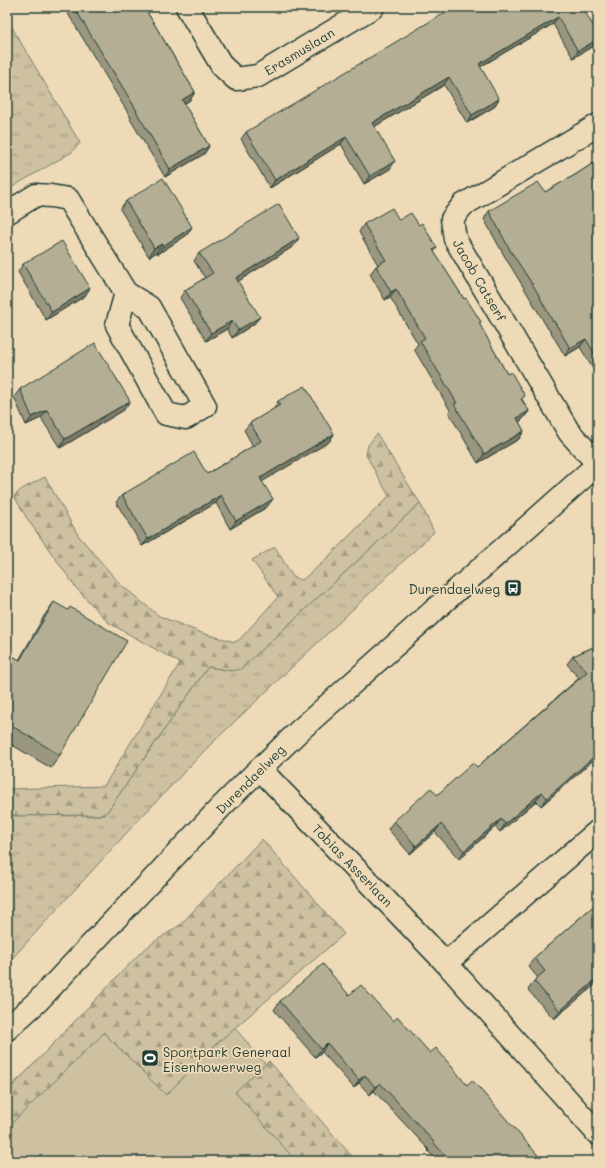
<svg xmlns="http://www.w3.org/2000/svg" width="605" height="1168" viewBox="0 0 605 1168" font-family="Mali,sans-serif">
	<defs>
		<pattern id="forest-firs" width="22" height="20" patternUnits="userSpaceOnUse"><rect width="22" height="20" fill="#cdc1a2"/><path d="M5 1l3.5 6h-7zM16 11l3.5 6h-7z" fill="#a69e85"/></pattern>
		<pattern id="park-tufts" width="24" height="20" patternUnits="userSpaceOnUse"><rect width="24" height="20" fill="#cdc1a2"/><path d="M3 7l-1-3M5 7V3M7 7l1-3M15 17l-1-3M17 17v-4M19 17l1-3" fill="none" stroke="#a69e85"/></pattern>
	</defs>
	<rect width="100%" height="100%" fill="#efdab8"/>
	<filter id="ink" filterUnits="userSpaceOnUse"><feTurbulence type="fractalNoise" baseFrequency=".025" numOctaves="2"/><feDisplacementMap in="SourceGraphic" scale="8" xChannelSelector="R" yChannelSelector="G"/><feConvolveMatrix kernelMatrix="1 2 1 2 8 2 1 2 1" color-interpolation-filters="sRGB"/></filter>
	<g filter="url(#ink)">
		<polygon fill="#cdc1a2" stroke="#767f6b" points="160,940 348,1161 7,1161 7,1090 75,1026"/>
		<g fill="url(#forest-firs)" stroke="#767f6b">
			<polygon points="377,434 420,503 241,669 232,671 208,667 105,815 7,816 7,789 104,786 180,663 109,623 77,589 28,520 14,496 22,489 45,477 78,535 120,584 159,616 202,633 235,642 240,639 278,597 252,560 275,547 293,577 302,580 320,565 389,496 366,455 368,445"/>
			<polygon points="262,839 344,934 216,1044 166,1095 104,1033 7,1128 7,1092 141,952 154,942 180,925"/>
			<polygon points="269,1061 356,1161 296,1161 235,1092"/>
		</g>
		<g fill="url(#park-tufts)" stroke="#767f6b">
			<polygon points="7,19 80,143 72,152 7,190"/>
			<polygon points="420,503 434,532 208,747 132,827 7,964 7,816 105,815 208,667 232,671 241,669"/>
		</g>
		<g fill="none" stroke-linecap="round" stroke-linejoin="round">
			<defs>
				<g id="street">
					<polyline points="187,7 222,66 236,79 258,76 373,7"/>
					<polyline points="598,125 463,205 452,219 455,239 569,432 598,464"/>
					<polyline points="7,213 36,195 51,196 68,199 126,293 149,307 205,406 186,418 166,414 117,325 126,293"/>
					<polyline points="260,769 446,963 598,1134"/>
					<polyline points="446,963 598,831"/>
					<polyline points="7,1029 38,1001 220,808 243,785 299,731 598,464"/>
				</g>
			</defs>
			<use href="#street" stroke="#1f3d34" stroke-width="25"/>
			<use href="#street" stroke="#efdab8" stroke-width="22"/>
		</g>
		<g fill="#9b967f" stroke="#1f3d34">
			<polygon points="64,7 144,7 195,92 190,100 184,104 209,146 204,154 165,177 130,119 131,118"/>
			<polygon points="582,7 595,45 573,58 553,24 480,67 494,107 467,123 444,85 374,127 390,169 364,184 341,144 270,188 241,139 246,132"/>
			<polygon points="598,160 598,365 593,369 580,347 565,356 549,329 548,329 530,298 505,257 484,219 489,211 545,192 575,175"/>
			<polygon points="126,201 187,235 158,254 157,252 149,257 120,209"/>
			<polygon points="399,220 419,225 437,248 434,252 464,299 481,322 479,324 507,374 529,411 523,419 519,422 524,431 519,439 478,463 449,413 450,410 414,349 418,344 390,297 385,300 370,274 376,266 378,265 359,232 364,224"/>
			<polygon points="294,246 238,281 254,324 232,338 227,329 206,341 180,298 185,290 205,278 194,261 199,253"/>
			<polygon points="23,264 85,296 46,320 18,272"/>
			<polygon points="20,389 124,410 60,448 41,418 26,425 14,397"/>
			<polygon points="278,401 334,434 329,442 262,481 267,507 230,529 216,503 142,546 116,502 122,495 207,474 253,446 244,430 250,423 274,409"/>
			<polygon points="54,602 60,755 51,768 7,742 7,653 19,660 44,616"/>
			<polygon points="598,645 598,756 541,806 536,801 500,832 495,827 459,859 435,832 410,854 388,829 394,821 437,795 477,767 579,678 567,664 573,656"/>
			<polygon points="598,902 598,982 554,1019 528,990 534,981 538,978 528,966 534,958"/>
			<polygon points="349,995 393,1021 467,1085 543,1161 437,1161 428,1151 429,1150 374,1091 370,1095 359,1083 354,1088 322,1052 315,1057 274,1010 280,1001"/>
		</g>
		<g fill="#7e7a68" stroke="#1f3d34">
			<polygon points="558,17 553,24 473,71 479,64"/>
			<polygon points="598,39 598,41 595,45 573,58 578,51"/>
			<polygon points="449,77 444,85 367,131 372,123"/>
			<polygon points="195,92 190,100 177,108 182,100"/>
			<polygon points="499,99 494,107 467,123 472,115"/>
			<polygon points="346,137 341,144 270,188 275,180"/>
			<polygon points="209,146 204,154 165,177 170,169"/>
			<polygon points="395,161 390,169 364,184 370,176"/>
			<polygon points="192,227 187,235 158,254 163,246"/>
			<polygon points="299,238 294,246 231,286 236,278"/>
			<polygon points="162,244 157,252 149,257 154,248"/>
			<polygon points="90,288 85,296 46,320 52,312"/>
			<polygon points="396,289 390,297 385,300 391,292"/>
			<polygon points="260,317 254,324 232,338 238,330"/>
			<polygon points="232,321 227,329 206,341 211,333"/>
			<polygon points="586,339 580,347 565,356 570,348"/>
			<polygon points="598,363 598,365 593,369"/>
			<polygon points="130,401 124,410 60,448 65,439"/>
			<polygon points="47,410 41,418 26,425 32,417"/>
			<polygon points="529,411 523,419 511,427 517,418"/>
			<polygon points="524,431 519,439 478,463 484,454"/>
			<polygon points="334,434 329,442 255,486 260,478"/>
			<polygon points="221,495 216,503 142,546 148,539"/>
			<polygon points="273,499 267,507 230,529 236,521"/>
			<polygon points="598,753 598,756 541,806 547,798"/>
			<polygon points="542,792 536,801 500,832 505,824"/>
			<polygon points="501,819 495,827 459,859 464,851"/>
			<polygon points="441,824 435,832 410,854 416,846"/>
			<polygon points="598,978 598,982 554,1019 560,1011"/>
			<polygon points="327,1043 322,1052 315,1057 321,1049"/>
			<polygon points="365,1075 359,1083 354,1088 359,1080"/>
			<polygon points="380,1083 374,1091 370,1095 375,1087"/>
		</g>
		<g fill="#b4af94" stroke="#1f3d34">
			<polygon points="74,7 144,7 195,92 182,100 209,146 170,169 136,111 137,111"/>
			<polygon points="454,7 582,7 598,34 598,39 578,51 558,17 479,64 499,99 472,115 449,77 372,123 395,161 370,176 346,137 275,180 246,132"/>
			<polygon points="598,160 598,360 586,339 570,348 554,321 553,322 536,290 510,250 489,211 538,182 545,192 575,175"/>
			<polygon points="163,178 192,227 163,246 162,244 154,248 126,201"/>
			<polygon points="279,204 299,238 236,278 260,317 238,330 232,321 211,333 185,290 213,273 199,253"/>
			<polygon points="392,208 399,220 411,213 419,225 422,223 437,248 433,250 464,299 466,298 481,322 479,323 507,374 511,372 525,396 521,399 529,411 517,418 524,431 484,454 454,404 457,403 420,341 425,338 396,289 391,292 376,266 386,260 364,224"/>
			<polygon points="62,241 90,288 52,312 23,264"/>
			<polygon points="95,343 130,401 65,439 47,410 32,417 20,389"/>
			<polygon points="305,386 334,434 260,478 273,499 236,521 221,495 148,539 122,495 194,452 207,474 261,441 250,423 280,405 278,401"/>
			<polygon points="54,602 68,610 70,607 127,641 60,755 7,723 7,653 20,660"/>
			<polygon points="598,645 598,753 547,798 542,792 505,824 501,819 464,851 441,824 416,846 394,821 431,788 437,795 473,763 477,767 587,672 573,656"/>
			<polygon points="598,902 598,978 560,1011 534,981 545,971 534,958"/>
			<polygon points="323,964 349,995 361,985 393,1021 398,1017 430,1053 436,1048 467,1085 472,1080 543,1161 450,1161 434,1143 434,1142 380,1083 375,1087 365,1075 359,1080 327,1043 321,1049 280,1001"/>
		</g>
	</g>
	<defs>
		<symbol id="bus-square" viewBox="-11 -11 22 22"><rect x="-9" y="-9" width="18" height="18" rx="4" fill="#1f3d34" stroke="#efdab8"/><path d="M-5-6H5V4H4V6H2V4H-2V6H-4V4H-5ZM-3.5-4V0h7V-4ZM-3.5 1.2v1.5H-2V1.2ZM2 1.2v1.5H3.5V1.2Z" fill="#fff"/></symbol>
		<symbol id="stadium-square" viewBox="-11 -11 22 22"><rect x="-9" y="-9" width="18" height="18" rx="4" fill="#1f3d34" stroke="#efdab8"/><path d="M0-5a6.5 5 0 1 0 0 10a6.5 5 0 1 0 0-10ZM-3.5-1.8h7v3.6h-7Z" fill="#fff"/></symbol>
	</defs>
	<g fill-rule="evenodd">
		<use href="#bus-square" x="503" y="578" width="20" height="20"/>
		<use href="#stadium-square" x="140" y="1048" width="20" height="20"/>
	</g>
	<g text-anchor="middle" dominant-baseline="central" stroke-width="3.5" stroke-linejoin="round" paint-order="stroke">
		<g font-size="13" fill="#1f3d34" stroke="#efdab8">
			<text transform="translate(299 51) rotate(-31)">Erasmuslaan</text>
			<text transform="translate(480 280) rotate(60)">Jacob Catserf</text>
			<text transform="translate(250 779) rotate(-45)">Durendaelweg</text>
			<text transform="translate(353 865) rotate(46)">Tobias Asserlaan</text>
		</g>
		<g font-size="13" fill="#1f3d34" stroke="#efdab8" text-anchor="end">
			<text x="500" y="588">Durendaelweg</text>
			<text x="163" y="1051" text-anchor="start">Sportpark Generaal<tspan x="163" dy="15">Eisenhowerweg</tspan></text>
		</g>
	</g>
	<rect width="605" height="1168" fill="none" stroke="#efdab8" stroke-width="24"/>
	<rect x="12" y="12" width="581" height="1144" fill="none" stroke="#1f3d34" stroke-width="1.5" filter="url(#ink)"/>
</svg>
